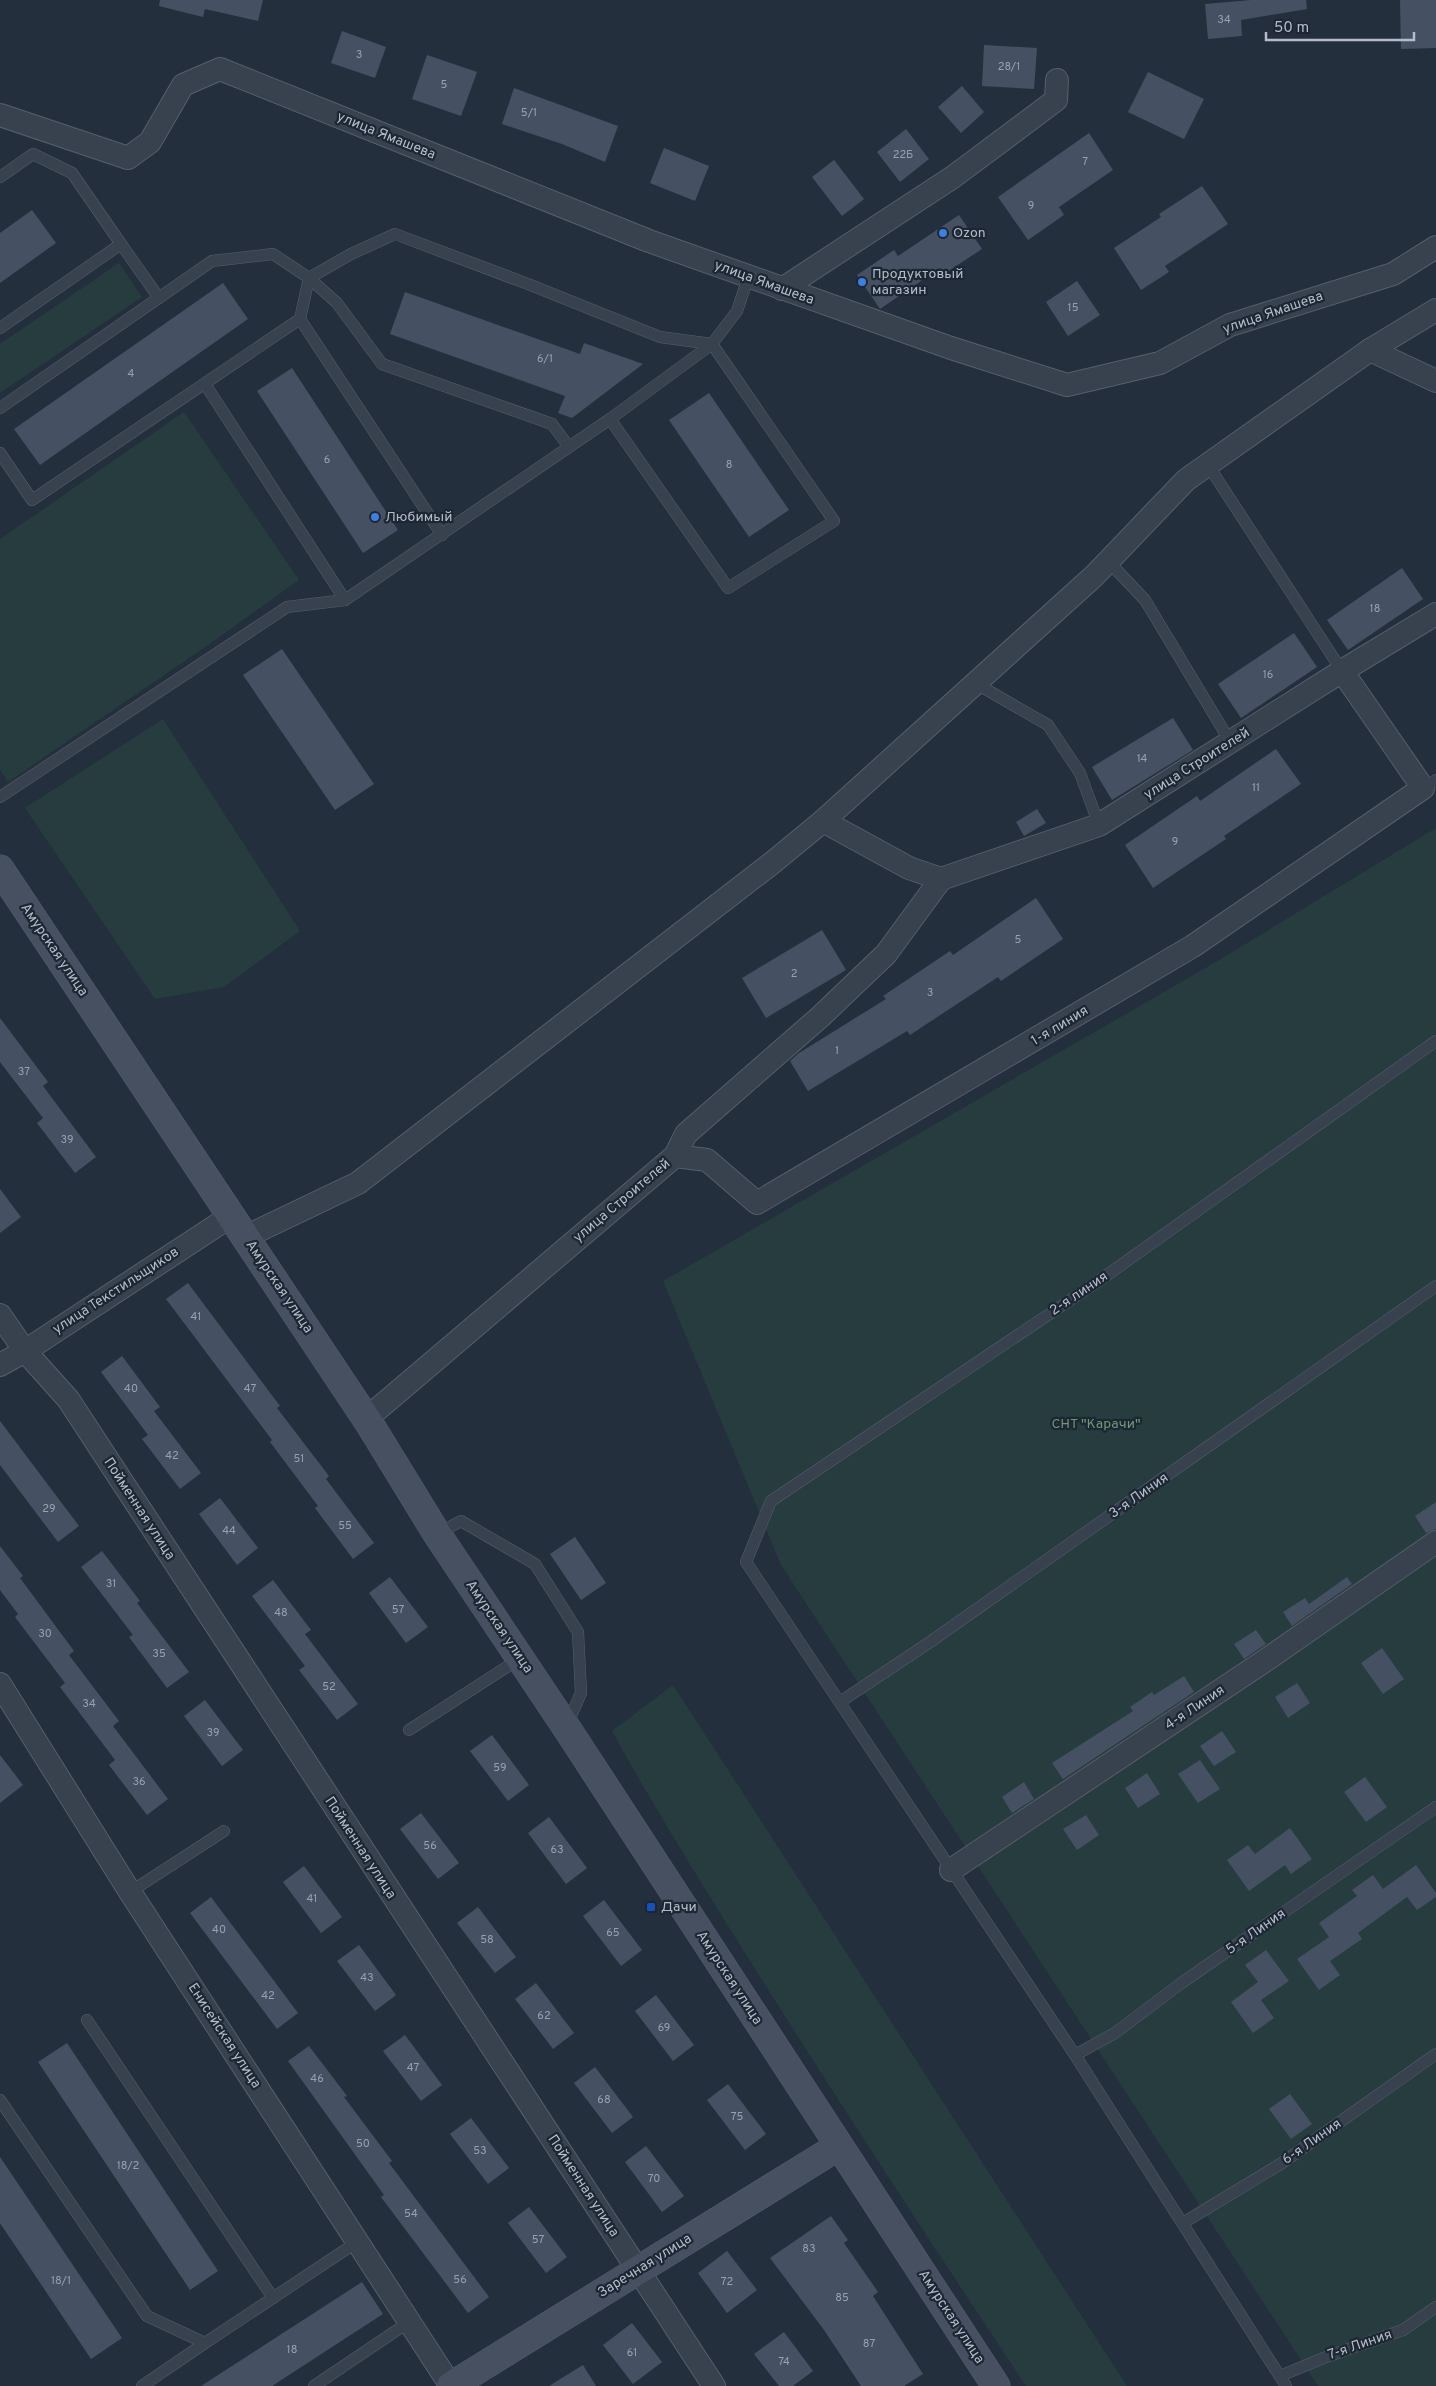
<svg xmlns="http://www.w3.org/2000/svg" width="1436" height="2386" viewBox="0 0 1436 2386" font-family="Overpass,sans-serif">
	<rect width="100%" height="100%" fill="#242f3e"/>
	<g fill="#263c3f">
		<polygon points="119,263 142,297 0,393 0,344"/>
		<polygon points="184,412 299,580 211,643 8,782 0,770 0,539"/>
		<polygon points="163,719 300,931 224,987 155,999 25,808"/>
		<polygon points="1436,828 1436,2386 1318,2386 781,1565 663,1281 1216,962"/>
		<path d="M673,1685L1127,2386H1026C939,2255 853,2124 769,1991C715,1905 661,1820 612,1731Z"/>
	</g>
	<g fill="#455162">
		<polygon points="160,0 263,0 258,21 205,9 203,17 159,6"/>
		<polygon points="1251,0 1306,0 1307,9 1241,20 1242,36 1208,39 1205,4"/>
		<polygon points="1400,0 1436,0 1436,48 1401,49"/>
		<polygon points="342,31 386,47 375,78 331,63"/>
		<polygon points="984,45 1037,48 1034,89 982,86"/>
		<polygon points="427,55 477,72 461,116 412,99"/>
		<polygon points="1148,72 1204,99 1184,139 1128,112"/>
		<polygon points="962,86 984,112 961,133 938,107"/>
		<polygon points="514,88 618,126 605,162 562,144 502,124"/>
		<polygon points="906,129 929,159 900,182 877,152"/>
		<polygon points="1089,133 1113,170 1059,207 1064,215 1028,240 998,197"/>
		<polygon points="664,148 709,166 695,201 650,183"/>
		<polygon points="834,160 864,199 842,216 812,177"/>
		<polygon points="1202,186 1228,224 1165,266 1169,272 1141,290 1114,248 1161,217 1159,214"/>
		<polygon points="32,210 56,243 0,283 0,233"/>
		<polygon points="959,215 982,249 944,274 940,268 880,309 857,275 894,250 898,256"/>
		<polygon points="1077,281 1100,315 1068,336 1046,302"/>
		<polygon points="223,283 248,319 40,465 14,429"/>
		<polygon points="405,292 580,354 584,343 643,364 572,418 558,413 565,396 390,334"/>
		<polygon points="292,368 398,530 363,553 257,391"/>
		<polygon points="709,393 789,510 749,537 669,420"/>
		<polygon points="1402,568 1423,599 1348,650 1327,620"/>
		<polygon points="1294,633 1317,667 1241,718 1218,684"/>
		<polygon points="282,649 374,784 335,810 243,675"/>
		<polygon points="1173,718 1193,750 1112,800 1092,767"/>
		<polygon points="1276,749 1301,784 1224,836 1226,839 1153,888 1125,845 1197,796 1200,801"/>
		<polygon points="1037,809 1046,823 1024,836 1016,822"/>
		<polygon points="1036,898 1063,939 1001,981 998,977 910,1035 907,1031 808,1091 790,1061 799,1053 886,999 883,996 950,951 953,955"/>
		<polygon points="822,930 846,970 766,1018 742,978"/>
		<polygon points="0,1018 48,1082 43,1086 96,1157 75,1173 37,1123 43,1118 0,1062"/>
		<polygon points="0,1189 21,1217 0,1233"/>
		<polygon points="188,1283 280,1406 277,1408 329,1476 326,1479 374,1543 353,1559 315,1508 318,1506 270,1442 272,1440 166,1299"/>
		<polygon points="122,1356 160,1407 154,1411 201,1473 180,1489 142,1439 148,1435 101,1372"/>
		<polygon points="0,1421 79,1526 58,1542 0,1465"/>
		<polygon points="220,1498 258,1548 237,1565 199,1514"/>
		<polygon points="1436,1502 1436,1529 1426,1533 1415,1516"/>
		<polygon points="575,1537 606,1583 581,1600 550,1554"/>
		<polygon points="0,1546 23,1576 20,1578 74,1651 69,1655 119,1721 113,1726 168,1799 147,1815 109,1765 115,1760 60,1687 65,1683 15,1617 18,1614 0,1590"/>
		<polygon points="102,1551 140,1601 137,1603 189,1672 167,1688 129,1637 133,1635 81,1567"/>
		<polygon points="390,1577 428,1627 406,1643 369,1593"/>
		<polygon points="1347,1577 1352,1584 1292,1626 1283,1612 1305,1598 1309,1604"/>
		<polygon points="273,1580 311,1630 305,1634 358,1704 337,1720 299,1670 305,1666 252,1596"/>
		<polygon points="1256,1630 1266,1644 1244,1659 1234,1644"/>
		<polygon points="1382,1648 1404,1679 1383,1694 1361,1663"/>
		<polygon points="1184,1676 1194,1692 1063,1779 1052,1763 1133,1711 1130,1707 1152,1692 1154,1695"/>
		<polygon points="1297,1683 1310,1703 1288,1718 1275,1697"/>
		<polygon points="205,1700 243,1750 222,1766 184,1716"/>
		<polygon points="1222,1731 1236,1752 1214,1766 1200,1746"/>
		<polygon points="492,1735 529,1785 508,1801 470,1751"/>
		<polygon points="0,1755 23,1785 0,1803"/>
		<polygon points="1200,1760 1220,1789 1198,1803 1178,1774"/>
		<polygon points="1147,1773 1160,1794 1138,1808 1125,1788"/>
		<polygon points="1365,1777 1387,1807 1366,1822 1344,1792"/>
		<polygon points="1024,1782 1034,1799 1012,1813 1002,1797"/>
		<polygon points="421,1813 459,1863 438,1879 400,1829"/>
		<polygon points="1086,1815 1099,1835 1077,1850 1063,1829"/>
		<polygon points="549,1817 587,1868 566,1884 528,1833"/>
		<polygon points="1290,1828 1312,1859 1291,1874 1285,1865 1249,1891 1227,1860 1248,1845 1255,1854"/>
		<polygon points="1416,1865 1436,1893 1436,1897 1417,1910 1407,1897 1358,1933 1362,1939 1330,1961 1340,1975 1319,1990 1297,1959 1329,1937 1319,1923 1357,1896 1352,1890 1373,1875 1383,1889"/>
		<polygon points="304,1866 342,1917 321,1933 283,1882"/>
		<polygon points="211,1897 298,2013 277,2029 190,1913"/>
		<polygon points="604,1900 642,1950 621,1966 583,1916"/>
		<polygon points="478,1907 516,1957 495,1973 457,1923"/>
		<polygon points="359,1945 396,1995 375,2011 337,1961"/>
		<polygon points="1266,1950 1289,1981 1261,2000 1274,2018 1253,2033 1231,2002 1258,1982 1245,1965"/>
		<polygon points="536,1983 574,2033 553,2049 515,1999"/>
		<polygon points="656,1995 694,2045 673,2061 635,2011"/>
		<polygon points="405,2035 442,2085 421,2101 383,2051"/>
		<polygon points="67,2043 218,2271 190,2290 38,2062"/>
		<polygon points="309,2046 347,2096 344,2097 392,2161 389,2163 489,2297 468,2313 381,2197 384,2195 288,2061"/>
		<polygon points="595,2067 633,2117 612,2133 574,2083"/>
		<polygon points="728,2084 766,2134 745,2150 707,2100"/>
		<polygon points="1290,2094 1312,2124 1291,2139 1269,2109"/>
		<polygon points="471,2118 509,2168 488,2184 450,2134"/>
		<polygon points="646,2146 684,2196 662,2212 625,2162"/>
		<polygon points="0,2157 122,2338 91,2359 0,2223"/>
		<polygon points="529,2207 567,2257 546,2273 508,2223"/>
		<polygon points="831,2216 848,2240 844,2243 878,2292 873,2296 923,2374 904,2386 861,2386 824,2330 770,2258"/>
		<polygon points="727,2251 757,2290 727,2313 698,2273"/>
		<polygon points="362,2282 383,2314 272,2386 201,2386"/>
		<polygon points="632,2323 662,2362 633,2384 603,2345"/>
		<polygon points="784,2332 813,2371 793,2386 779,2386 754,2354"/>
		<polygon points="583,2365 596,2386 549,2386"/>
	</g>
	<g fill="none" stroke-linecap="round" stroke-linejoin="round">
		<defs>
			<g id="lane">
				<polyline points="0,177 33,154 72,173 121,244 0,328"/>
				<polyline points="121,244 159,298"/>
				<polyline points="300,319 442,535"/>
				<polyline points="205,384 345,600"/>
				<polyline points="0,408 212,261 273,254 309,278 300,319 32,500 0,453"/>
				<polyline points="569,447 552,424 382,364 337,303 309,278 351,254 395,234 528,284 660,337 712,344 834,521 728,588 610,419"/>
				<polyline points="1208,465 1342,671"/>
				<polyline points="1108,561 1145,600 1231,743"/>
				<polyline points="975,683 1048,725 1080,773 1099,825"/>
				<polyline points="1423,788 1436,780"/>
				<polyline points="0,797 287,607 345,600 610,419 712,344 737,311 748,278"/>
				<polyline points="437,1534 461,1521 535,1564 578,1632 581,1693 567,1725"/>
				<polyline points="840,1702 930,1642 1436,1286"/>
				<polyline points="409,1730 519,1659"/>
				<polyline points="130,1892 224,1831"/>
				<polyline points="87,2020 273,2298"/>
				<polyline points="1075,2055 1115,2033 1180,1984 1436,1807"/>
				<polyline points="0,2100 147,2316 205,2343 357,2242"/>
				<polyline points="1183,2223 1282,2163 1436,2054"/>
				<polyline points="1280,2376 1326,2357 1403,2330 1436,2307"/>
				<polyline points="142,2386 205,2343"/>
				<polyline points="314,2386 409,2322"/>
				<polyline points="1286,2386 1075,2055 746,1562 771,1501 1100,1280 1436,1041"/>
			</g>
			<g id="street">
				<polyline points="0,115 128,158 150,142 183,85 220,69 649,241 951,348 1067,385 1160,363 1230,325 1393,274 1436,247"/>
				<polyline points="782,289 953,177 1056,100 1057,80"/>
				<polyline points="1370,350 1436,381"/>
				<polyline points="823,821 909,868 941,879 1099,825 1342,671 1436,614"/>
				<polyline points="675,1156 707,1160 757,1203 1193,946 1423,788 1342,671"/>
				<polyline points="245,1237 358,1183 772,863 823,821 1094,576 1186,480 1370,350 1436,310"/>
				<polyline points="0,1315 25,1351 68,1399 714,2386"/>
				<polyline points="0,1365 25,1351 231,1216"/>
				<polyline points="366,1419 675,1156 686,1134 820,1017 886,954 941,879"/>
				<polyline points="0,1684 130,1892 451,2386"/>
				<polyline points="951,1870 1266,1660 1436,1542"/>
			</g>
			<g id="secondary">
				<polyline points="0,869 369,1423 437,1534 566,1727 996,2386"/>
				<polyline points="451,2386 839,2146"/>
			</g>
		</defs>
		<use href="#lane" stroke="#565f6c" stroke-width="12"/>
		<use href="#street" stroke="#565f6c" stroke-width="24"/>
		<use href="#secondary" stroke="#565f6c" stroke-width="29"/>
		<use href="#lane" stroke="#38414e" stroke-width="11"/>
		<use href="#street" stroke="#38414e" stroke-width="22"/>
		<use href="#secondary" stroke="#465061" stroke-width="28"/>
	</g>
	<g fill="#3f7fe0" stroke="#1d2633" stroke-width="2">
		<circle cx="943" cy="233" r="5"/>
		<circle cx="862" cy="282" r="5"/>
		<circle cx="375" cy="517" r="5"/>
	</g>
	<rect fill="#1a4fb4" stroke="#1d2633" stroke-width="2" x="646" y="1902" width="10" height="10" rx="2.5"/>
	<g text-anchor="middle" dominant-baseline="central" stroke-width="4.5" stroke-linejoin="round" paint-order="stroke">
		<g font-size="11" fill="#98a1af">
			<text x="1224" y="20">34</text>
			<text x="359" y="55">3</text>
			<text x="1009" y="67">28/1</text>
			<text x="444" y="85">5</text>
			<text x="529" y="113">5/1</text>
			<text x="903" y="155">22Б</text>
			<text x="1085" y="162">7</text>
			<text x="1031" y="206">9</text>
			<text x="1073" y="308">15</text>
			<text x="545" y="359">6/1</text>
			<text x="131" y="374">4</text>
			<text x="327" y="460">6</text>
			<text x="729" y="465">8</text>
			<text x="1375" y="609">18</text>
			<text x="1268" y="675">16</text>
			<text x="1142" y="759">14</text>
			<text x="1256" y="788">11</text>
			<text x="1175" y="842">9</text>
			<text x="1018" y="940">5</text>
			<text x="794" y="974">2</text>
			<text x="930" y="993">3</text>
			<text x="837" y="1051">1</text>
			<text x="24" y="1072">37</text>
			<text x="67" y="1140">39</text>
			<text x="196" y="1317">41</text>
			<text x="131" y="1389">40</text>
			<text x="250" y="1389">47</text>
			<text x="172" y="1456">42</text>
			<text x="299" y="1459">51</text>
			<text x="49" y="1509">29</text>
			<text x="345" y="1526">55</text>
			<text x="229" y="1531">44</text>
			<text x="111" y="1584">31</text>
			<text x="398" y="1610">57</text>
			<text x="281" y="1613">48</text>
			<text x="45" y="1634">30</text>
			<text x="159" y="1654">35</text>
			<text x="329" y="1687">52</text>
			<text x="89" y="1704">34</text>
			<text x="213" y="1733">39</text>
			<text x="500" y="1768">59</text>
			<text x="139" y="1782">36</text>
			<text x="430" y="1846">56</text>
			<text x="557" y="1850">63</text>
			<text x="312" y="1899">41</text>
			<text x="219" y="1930">40</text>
			<text x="613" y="1933">65</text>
			<text x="487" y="1940">58</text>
			<text x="367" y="1978">43</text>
			<text x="268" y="1996">42</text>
			<text x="544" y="2016">62</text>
			<text x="664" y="2028">69</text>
			<text x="413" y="2068">47</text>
			<text x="317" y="2079">46</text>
			<text x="604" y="2100">68</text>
			<text x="737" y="2117">75</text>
			<text x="363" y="2144">50</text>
			<text x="480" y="2151">53</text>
			<text x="128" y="2166">18/2</text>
			<text x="654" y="2179">70</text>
			<text x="411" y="2214">54</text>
			<text x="538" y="2240">57</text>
			<text x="809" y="2249">83</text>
			<text x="460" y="2280">56</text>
			<text x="61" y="2281">18/1</text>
			<text x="727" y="2282">72</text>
			<text x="842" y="2298">85</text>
			<text x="869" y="2344">87</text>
			<text x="292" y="2350">18</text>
			<text x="632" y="2353">61</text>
			<text x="784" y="2362">74</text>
		</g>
		<g font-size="14" fill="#b4bcc9" stroke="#1d2633">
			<text transform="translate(386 136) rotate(22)">улица Ямашева</text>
			<text transform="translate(764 283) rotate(20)">улица Ямашева</text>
			<text transform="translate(1273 313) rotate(-19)">улица Ямашева</text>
			<text transform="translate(1197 764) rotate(-32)">улица Строителей</text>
			<text transform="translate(54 950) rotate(56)">Амурская улица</text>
			<text transform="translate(1060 1026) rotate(-31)">1-я линия</text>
			<text transform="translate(622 1201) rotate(-40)">улица Строителей</text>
			<text transform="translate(279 1287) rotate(56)">Амурская улица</text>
			<text transform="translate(116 1291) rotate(-33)">улица Текстильщиков</text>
			<text transform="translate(1079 1294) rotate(-34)">2-я линия</text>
			<text transform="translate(1139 1496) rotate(-35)">3-я Линия</text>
			<text transform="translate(139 1509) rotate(57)">Пойменная улица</text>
			<text transform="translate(499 1627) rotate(56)">Амурская улица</text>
			<text transform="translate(1195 1708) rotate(-34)">4-я Линия</text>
			<text transform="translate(360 1848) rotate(57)">Пойменная улица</text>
			<text transform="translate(1256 1932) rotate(-35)">5-я Линия</text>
			<text transform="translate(729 1978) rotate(57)">Амурская улица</text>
			<text transform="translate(224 2036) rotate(57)">Енисейская улица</text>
			<text transform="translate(1312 2142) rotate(-35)">6-я Линия</text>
			<text transform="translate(583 2186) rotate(57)">Пойменная улица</text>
			<text transform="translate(645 2266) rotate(-32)">Заречная улица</text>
			<text transform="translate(951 2317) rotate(57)">Амурская улица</text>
			<text transform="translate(1360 2345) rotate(-19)">7-я Линия</text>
		</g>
		<g font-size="14" fill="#b4bcc9" stroke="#1d2633" text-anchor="start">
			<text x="953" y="233">Ozon</text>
			<text x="872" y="274">Продуктовый<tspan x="872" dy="16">магазин</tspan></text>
			<text x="385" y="517">Любимый</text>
			<text x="661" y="1907">Дачи</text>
		</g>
		<g font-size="14" fill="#6b9a76" stroke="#1d2633">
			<text x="1096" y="1424">СНТ "Карачи"</text>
		</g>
	</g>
	<path d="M1266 32v8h148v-8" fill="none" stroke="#b4bcc9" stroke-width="2.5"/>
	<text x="1274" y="32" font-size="15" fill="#b4bcc9" stroke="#1d2633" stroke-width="4" paint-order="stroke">50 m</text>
</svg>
